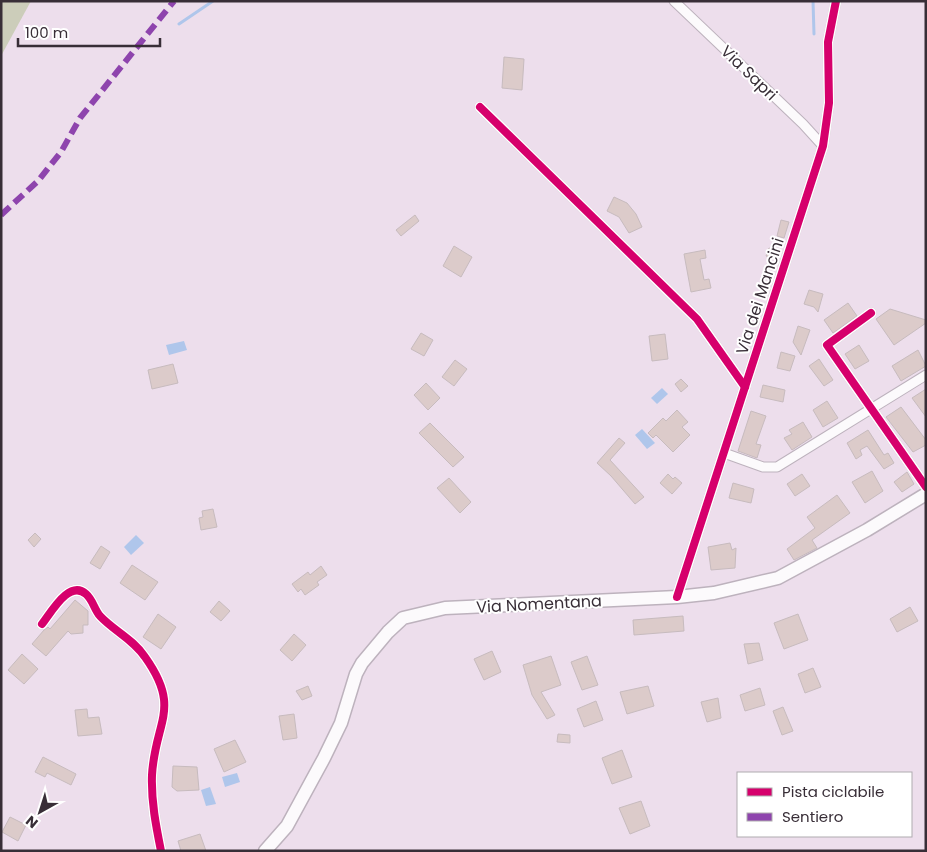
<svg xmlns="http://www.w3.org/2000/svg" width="927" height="852" viewBox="0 0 927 852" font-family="Poppins,sans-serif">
	<rect width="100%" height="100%" fill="#eddeec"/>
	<polygon fill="#cccdba" points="1,1 31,1 1,56"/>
	<g fill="#afc6eb">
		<polygon points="184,341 187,350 169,355 166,345"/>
		<polygon points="662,388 668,394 657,404 651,398"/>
		<polygon points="642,429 655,443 647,449 635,435"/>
		<polygon points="136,535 144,543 131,555 124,547"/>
		<polygon points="237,773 240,782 225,787 222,777"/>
		<polygon points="210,787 216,804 206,806 201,790"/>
	</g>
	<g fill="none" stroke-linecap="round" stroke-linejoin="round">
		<g stroke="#afc6eb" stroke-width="3">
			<polyline points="813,1 814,34"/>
			<polyline points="179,24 213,1"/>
		</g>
	</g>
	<g fill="#dccbca" stroke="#c7bbbe">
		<polygon points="504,57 524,59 522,90 502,88"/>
		<polygon points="614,197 627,203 636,214 642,227 629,233 619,217 607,211"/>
		<polygon points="415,215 419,221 401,236 396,230"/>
		<polygon points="781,220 789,222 784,238 777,236"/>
		<polygon points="454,246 472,257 461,277 443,266"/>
		<polygon points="769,248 777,251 774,259 766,256"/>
		<polygon points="705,250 706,258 700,259 704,280 709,279 711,288 691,292 684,254"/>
		<polygon points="809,290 823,294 818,312 814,307 804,304"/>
		<polygon points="848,303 857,316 833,333 824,320"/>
		<polygon points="890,309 926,320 926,323 894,345 876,319"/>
		<polygon points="798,326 810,330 801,355 793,342"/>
		<polygon points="421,333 433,340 424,356 411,349"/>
		<polygon points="665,334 668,359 652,361 649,336"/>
		<polygon points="859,345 869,361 855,369 845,354"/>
		<polygon points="918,350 926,366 901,381 892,366"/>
		<polygon points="781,352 795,356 790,371 777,368"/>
		<polygon points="819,359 833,380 824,386 809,366"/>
		<polygon points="455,360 467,369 454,386 442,377"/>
		<polygon points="173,364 178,383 152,389 148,370"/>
		<polygon points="681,379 688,386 681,392 675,384"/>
		<polygon points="426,383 440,398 428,410 414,395"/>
		<polygon points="763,385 785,390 783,402 760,397"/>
		<polygon points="926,389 926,417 912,398"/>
		<polygon points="827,401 838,418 823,427 813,410"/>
		<polygon points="901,407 926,440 926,445 913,452 886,417"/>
		<polygon points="677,410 688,422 682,427 690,435 673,452 656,435 653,438 648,433 663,418 666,421"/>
		<polygon points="751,411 766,416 756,444 761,445 757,458 738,451"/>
		<polygon points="803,422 812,437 792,450 784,438 792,434 789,430"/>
		<polygon points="430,423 464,457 453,467 419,433"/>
		<polygon points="868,430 884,455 888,453 894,463 884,469 867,446 860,450 862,455 856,459 847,443"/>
		<polygon points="619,438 625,443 610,460 644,497 635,504 611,476 597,463"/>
		<polygon points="872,471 883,491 865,503 852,482"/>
		<polygon points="907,472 914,484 902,492 894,482"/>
		<polygon points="668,474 673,479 675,477 682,483 672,494 660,483"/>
		<polygon points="802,474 810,486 795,496 787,484"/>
		<polygon points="449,478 471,502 460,513 437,488"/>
		<polygon points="733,483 754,489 751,503 729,498"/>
		<polygon points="837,495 850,513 812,540 817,548 794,560 787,549 815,528 807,517"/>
		<polygon points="213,509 217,527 201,530 199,518 203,517 202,511"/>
		<polygon points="35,533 41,539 34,547 28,540"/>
		<polygon points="730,543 732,550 736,548 735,568 711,570 708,547"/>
		<polygon points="101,546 110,552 100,569 90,563"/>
		<polygon points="132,565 158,582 145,600 120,583"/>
		<polygon points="321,566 327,575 317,582 319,585 305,595 301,589 298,592 292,584 308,572 310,575"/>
		<polygon points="75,600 88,611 88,625 83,625 83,633 71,634 68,631 46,656 32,644 44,630 48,627 50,629"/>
		<polygon points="219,601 230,611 221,621 210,612"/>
		<polygon points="910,607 918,621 897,632 890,619"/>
		<polygon points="158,614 176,627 161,649 143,637"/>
		<polygon points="798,614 808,640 784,649 774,623"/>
		<polygon points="683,616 684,631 634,635 633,620"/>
		<polygon points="294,634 306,645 292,661 280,650"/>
		<polygon points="759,643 763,660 748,664 744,644"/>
		<polygon points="492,651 501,672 484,680 474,659"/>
		<polygon points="22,654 38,669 24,684 8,670"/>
		<polygon points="551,656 561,685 541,692 555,715 547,719 532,695 523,665"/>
		<polygon points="587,656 598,685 582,690 571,662"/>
		<polygon points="813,668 821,687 805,693 798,674"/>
		<polygon points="308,686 312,696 302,700 296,691"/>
		<polygon points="648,686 654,706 627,714 620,692"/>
		<polygon points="760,688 765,705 745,711 740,695"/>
		<polygon points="718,698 721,718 707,722 701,702"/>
		<polygon points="596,701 603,720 584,727 577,709"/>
		<polygon points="783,707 793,731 782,735 773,711"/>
		<polygon points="87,709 88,718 99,717 102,734 78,736 75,710"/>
		<polygon points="294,714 297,738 283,740 279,716"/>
		<polygon points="558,734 570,735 570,743 557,742"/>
		<polygon points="235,740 246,762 224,772 214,749"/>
		<polygon points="622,750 632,777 612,784 602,758"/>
		<polygon points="43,757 76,774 71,785 47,773 45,777 35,772"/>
		<polygon points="173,766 197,767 199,790 177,791 172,787"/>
		<polygon points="641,801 650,826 630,834 619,808"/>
		<polygon points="10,817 26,825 18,841 2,832"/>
		<polygon points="200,834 206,851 181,851 178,841"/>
	</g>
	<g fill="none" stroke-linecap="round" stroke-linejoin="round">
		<defs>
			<g id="street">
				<polyline points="674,1 803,124 823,146"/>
				<polyline points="480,107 697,319 745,387"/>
				<polyline points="871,313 827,345 926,487"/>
				<polyline points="724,453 763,467 777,467 926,375"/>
				<polyline points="677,597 823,146 829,103 828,42 836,1"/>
				<path d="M42,624C51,613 69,579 86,594C93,600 94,609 100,616C114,631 133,639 145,657C182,709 155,721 152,775C151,801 156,826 161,851"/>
			</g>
			<polyline id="secondary" points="265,851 287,826 324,758 341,723 356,674 362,663 388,632 403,618 445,608 677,597 714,593 778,578 867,530 926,494"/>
		</defs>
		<use href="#street" stroke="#bdb2bd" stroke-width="11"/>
		<use href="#secondary" stroke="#bdb2bd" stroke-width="15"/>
		<use href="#street" stroke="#fcfafc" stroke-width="9"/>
		<use href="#secondary" stroke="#fcfafc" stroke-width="12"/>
		<polyline stroke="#8e44ad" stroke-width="6" stroke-dasharray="12 6" stroke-linecap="butt" points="1,215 38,181 61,152 80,118 174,1"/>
		<defs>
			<g id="cycleway">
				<polyline points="480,107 697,319 745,387"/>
				<polyline points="871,313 827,345 926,487"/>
				<polyline points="677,597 823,146 829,103 828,42 836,1"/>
				<path d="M42,624C51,613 69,579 86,594C93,600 94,609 100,616C114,631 133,639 145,657C182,709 155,721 152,775C151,801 156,826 161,851"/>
			</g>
		</defs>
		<use href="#cycleway" stroke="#fff" stroke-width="11"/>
		<use href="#cycleway" stroke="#d6006c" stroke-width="8"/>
	</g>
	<g text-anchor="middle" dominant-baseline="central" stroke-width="4" stroke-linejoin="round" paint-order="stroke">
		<g font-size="16" fill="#382e37" stroke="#fff">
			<text transform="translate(749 73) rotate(44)">Via Sapri</text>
			<text transform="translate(760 296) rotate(-72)">Via dei Mancini</text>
			<text transform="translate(539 604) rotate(-3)">Via Nomentana</text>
		</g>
	</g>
	<rect width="927" height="852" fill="none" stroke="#382e37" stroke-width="5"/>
	<rect x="737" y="772" width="175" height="65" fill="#ffffff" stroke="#afabaf"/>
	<rect x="747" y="788" width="25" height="8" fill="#d6006c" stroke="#afabaf"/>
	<text x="782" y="797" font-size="15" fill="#382e37">Pista ciclabile</text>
	<rect x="747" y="813" width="25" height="8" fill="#8e44ad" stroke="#afabaf"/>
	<text x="782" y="822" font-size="15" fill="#382e37">Sentiero</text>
	<g transform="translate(40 812) rotate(219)" stroke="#ffffff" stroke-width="4" paint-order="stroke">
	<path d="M0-4L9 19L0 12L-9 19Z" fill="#382e37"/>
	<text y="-8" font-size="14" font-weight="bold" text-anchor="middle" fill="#382e37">N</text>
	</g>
	<path d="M18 38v8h142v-8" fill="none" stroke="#382e37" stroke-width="2.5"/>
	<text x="25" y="38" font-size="15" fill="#382e37" stroke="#ffffff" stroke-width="4" paint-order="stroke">100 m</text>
</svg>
